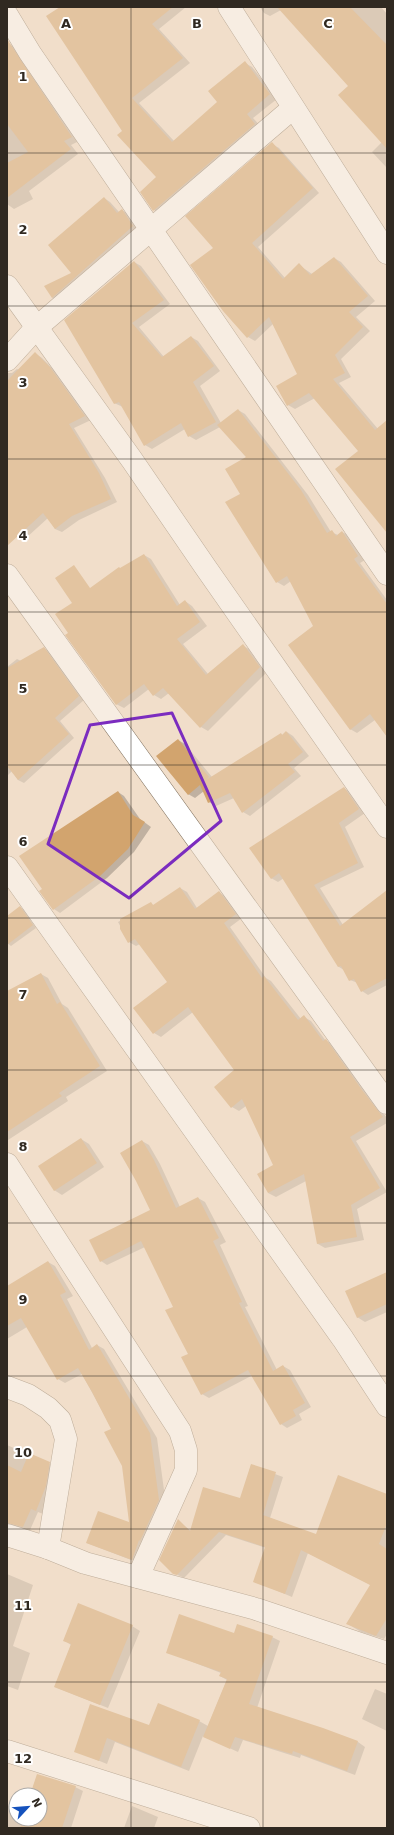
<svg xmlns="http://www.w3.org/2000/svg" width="394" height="1835" viewBox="0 0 394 1835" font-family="'DejaVu Sans',sans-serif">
	<rect width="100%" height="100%" fill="#f1deca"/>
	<g fill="#0003">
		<polygon points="61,7 186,7 159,29 190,63 139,103 174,141 219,102 245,63 252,67 277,99 253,118 262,128 162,215 154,210 142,192 157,178 124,131"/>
		<polygon points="260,7 381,7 387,14 387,168 372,152 382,142 350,87 281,10 270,16 264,13"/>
		<polygon points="9,44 16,48 79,141 71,145 78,154 29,191 33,199 14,209 7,204 7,45"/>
		<polygon points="272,144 279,148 319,193 258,247 285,278 299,265 312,274 334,258 341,262 375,301 356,317 370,331 341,359 351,377 339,383 378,429 387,421 387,526 360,451 315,398 295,409 288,405 298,374 273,324 255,341 248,337 215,248"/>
		<polygon points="104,198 110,202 119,212 122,210 128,214 139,230 58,301 52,298 73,273"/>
		<polygon points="134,262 141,266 170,304 139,327 164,357 191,337 198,341 220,371 200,386 221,423 238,410 245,414 308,495 331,532 338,535 342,532 350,536 365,560 360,563 387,600 387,736 375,720 357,733 350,729 314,626 291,581 284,586 277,582 241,494 247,458 220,427 196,440 189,436 185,429 152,449 145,445 123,407 114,403"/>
		<polygon points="36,354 42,358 56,372 91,420 74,428 105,478 117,502 79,520 62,532 55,529 48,518 26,538 19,534 7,519 7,373 12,373 17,369 19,370"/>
		<polygon points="144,555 151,559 180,605 185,601 192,606 207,626 183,644 208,674 243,646 251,650 267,672 208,731 201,727 169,693 161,699 154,695 149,689 124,708 116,704 121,569"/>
		<polygon points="44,648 49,652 84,700 60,721 74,738 24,783 18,780 12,771 7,776 7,667 17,659 21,661"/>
		<polygon points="287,732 293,736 309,756 294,768 301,776 250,816 243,812 234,798 216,806 209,802 204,791 195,798 188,794 178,740 185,744 212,777 281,734 283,735"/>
		<polygon points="344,788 350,792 365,813 345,827 364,867 320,888 343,925 387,891 387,985 368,995 362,991 358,983 350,980 344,970 339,967 284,878 278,882 271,878"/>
		<polygon points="118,792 124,796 140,819 151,827 134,852 107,878 60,913 54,909"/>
		<polygon points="180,888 187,892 197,908 219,892 226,897 242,918 230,927 266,978 271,981 301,1019 304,1017 311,1021 326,1041 333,1044 369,1095 387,1118 387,1123 356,1141 387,1192 357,1209 364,1240 325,1248 318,1244 306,1181 276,1197 268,1193 275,1165 246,1106 239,1111 232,1107 236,1070 193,1012 161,1037 154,1033 168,982 140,944 136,946 129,942 118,922 151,904 155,906"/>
		<polygon points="20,907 24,910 36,928 11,946 7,943 7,917"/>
		<polygon points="41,974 48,978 62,1004 68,1008 107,1071 66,1097 68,1101 8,1140 7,992"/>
		<polygon points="81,1139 89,1144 104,1167 62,1195 54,1190"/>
		<polygon points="142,1141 149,1145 160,1164 180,1207 198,1198 205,1202 226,1242 220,1245 248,1306 245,1307 277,1370 283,1366 290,1370 311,1407 299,1414 302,1420 287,1428 281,1424 253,1375 209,1398 202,1394 174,1307 145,1247 107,1265 101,1261 151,1210"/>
		<polygon points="48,1262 55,1266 73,1296 67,1299 92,1348 97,1345 104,1349 157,1438 166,1505 139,1563 87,1543 131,1524 123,1466 112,1429 82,1374 65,1383 58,1379 27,1327 7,1339 7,1287"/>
		<polygon points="387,1273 387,1312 365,1322 357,1317"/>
		<polygon points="7,1445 56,1467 43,1514 38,1512 30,1530 18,1527 7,1528"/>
		<polygon points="251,1465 283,1477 270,1518 316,1535 387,1495 387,1634 384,1639 361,1632 348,1624 371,1585 308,1553 292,1597 254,1581 266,1548 226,1535 184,1578 174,1573 178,1521 191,1531 241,1499"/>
		<polygon points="7,1574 33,1585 13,1646 30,1653 18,1690 7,1686"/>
		<polygon points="132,1626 140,1631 108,1708 55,1687 71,1645 65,1641"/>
		<polygon points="234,1635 272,1637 280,1641 257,1708 358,1742 365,1747 355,1775 301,1755 300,1758 243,1740 238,1752 203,1736 189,1771 115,1742 107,1764 75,1751 91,1705 150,1727 199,1721 208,1726 227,1680 220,1676 221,1673 167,1652"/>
		<polygon points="375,1689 387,1694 387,1731 362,1719"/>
		<polygon points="75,1787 83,1791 71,1828 7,1828 7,1805 9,1806 10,1803 16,1806 16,1819 40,1819 40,1795 31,1795"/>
		<polygon points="132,1806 158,1817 154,1828 124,1828"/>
	</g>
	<g fill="#d2a46e">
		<polygon points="60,7 173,7 152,24 183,58 132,98 172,142 217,102 208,91 245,61 270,94 247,114 255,124 153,211 140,192 156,177 117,135 122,131 46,16"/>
		<polygon points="277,7 350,7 387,45 387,149 338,95 348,86"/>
		<polygon points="7,39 72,137 64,141 71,149 7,198 7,163 28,152 7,124"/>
		<polygon points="272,142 313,188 252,243 283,279 299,263 310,275 334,257 368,296 349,312 363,327 335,355 345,373 333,379 375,430 387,420 387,533 335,469 358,451 309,393 287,406 276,386 297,374 269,317 247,338 223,311 190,265 213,248 185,216"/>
		<polygon points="104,197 117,213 122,209 133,226 52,298 44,286 71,273 48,245"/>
		<polygon points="134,261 164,300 132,323 162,357 191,336 214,366 193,382 216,422 188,437 181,423 144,446 119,402 114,404 64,320"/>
		<polygon points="35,352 50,367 85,416 69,424 99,473 111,499 72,516 55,529 43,513 7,546 7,381"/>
		<polygon points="238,409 301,490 327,533 332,530 336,536 342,531 358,556 354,559 387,604 387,737 370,714 350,730 288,645 313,626 287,576 276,583 225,502 240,494 225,469 246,457 217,425"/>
		<polygon points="144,554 177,606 185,600 200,622 177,639 206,675 243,644 260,667 200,728 163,688 153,696 144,684 116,705 65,635 68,633 55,614 72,603 55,578 74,565 90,588 119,567 120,568"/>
		<polygon points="44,647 79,696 55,718 69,734 18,780 7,766 7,668"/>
		<polygon points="286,731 303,752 288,764 295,772 242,813 230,793 208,803 200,785 188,795 156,756 178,739 209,777 206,780 281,733 282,735"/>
		<polygon points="344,787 359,809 339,823 358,863 314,885 340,926 387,890 387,978 361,992 354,979 349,981 341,966 338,967 279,873 271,879 249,848"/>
		<polygon points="118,791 133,815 145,822 128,849 100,876 53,910 39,891 42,889 19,856"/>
		<polygon points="180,887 195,909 219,891 236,914 224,923 262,978 264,976 298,1020 304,1015 323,1041 326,1039 362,1090 383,1117 350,1137 380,1188 351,1205 357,1237 317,1244 304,1174 268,1193 257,1174 273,1165 242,1099 231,1108 214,1087 234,1070 188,1007 153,1034 133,1008 167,982 135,939 128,943 120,929 120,919 151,902 153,905"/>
		<polygon points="20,906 33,925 7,945 7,916"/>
		<polygon points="41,973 57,1004 60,1002 100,1066 59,1093 62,1096 7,1132 7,991"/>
		<polygon points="81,1138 97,1163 54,1191 38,1166"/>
		<polygon points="142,1140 154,1160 176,1208 198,1197 219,1238 213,1241 242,1302 239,1303 273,1371 283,1365 305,1403 293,1410 296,1416 280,1425 248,1370 201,1395 181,1357 188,1354 165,1310 173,1307 141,1241 100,1262 89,1240 150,1210 136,1181 120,1153"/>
		<polygon points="48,1261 66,1292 60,1295 89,1350 97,1344 150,1433 159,1500 140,1541 139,1540 132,1560 86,1543 98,1511 129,1522 122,1466 104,1432 111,1429 92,1392 78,1368 57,1380 21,1318 7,1326 7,1286"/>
		<polygon points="387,1272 387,1304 357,1318 345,1291"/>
		<polygon points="29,1453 50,1462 46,1486 36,1511 31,1509 23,1527 7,1523 7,1465 21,1472"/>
		<polygon points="251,1464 276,1472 263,1515 316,1534 338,1475 387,1494 387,1523 379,1544 387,1549 387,1618 376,1636 346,1624 370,1585 301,1550 285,1594 253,1582 265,1547 219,1532 177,1575 173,1574 159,1560 178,1519 190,1531 203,1487 240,1498"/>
		<polygon points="78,1603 133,1625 100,1705 54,1687 71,1644 63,1641"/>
		<polygon points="179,1614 234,1633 237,1624 273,1636 249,1704 323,1728 358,1741 347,1771 293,1751 292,1754 235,1737 230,1749 203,1737 227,1679 219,1676 221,1672 166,1653"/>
		<polygon points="158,1703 200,1720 181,1767 107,1738 99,1761 74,1752 90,1704 149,1725"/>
		<polygon points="37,1774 76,1786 62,1828 20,1828 23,1819 40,1819 40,1795 30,1795"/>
	</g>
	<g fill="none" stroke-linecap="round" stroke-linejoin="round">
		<defs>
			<g id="minor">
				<polyline points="229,7 387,253"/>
				<polyline points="7,15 30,53 387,574"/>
				<polyline points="7,286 132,460 206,568 387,827"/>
				<polyline points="7,360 36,328 293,108"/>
				<polyline points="7,575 387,1103"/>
				<polyline points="7,867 343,1339 387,1406"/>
				<polyline points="7,1164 180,1431 186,1450 186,1470 138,1577"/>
				<polyline points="7,1387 28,1395 48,1408 60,1420 66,1439 48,1548"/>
				<polyline points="7,1535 48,1548 85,1563 256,1609 387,1653"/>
				<polyline points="7,1751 249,1828"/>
			</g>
		</defs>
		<use href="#minor" stroke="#837360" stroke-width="23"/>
		<use href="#minor" stroke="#fff" stroke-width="22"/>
	</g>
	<path d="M0 0H394V1835H0ZM172,713L221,821L129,898L48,844L90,725Z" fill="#f1deca" fill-opacity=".55" fill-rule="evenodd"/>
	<path fill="none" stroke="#7b2cbf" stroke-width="3" stroke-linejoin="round" d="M172,713L221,821L129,898L48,844L90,725Z"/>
	<path fill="none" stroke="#302921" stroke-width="1" stroke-opacity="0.55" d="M131,7V1828M263,7V1828M7,153H387M7,306H387M7,459H387M7,612H387M7,765H387M7,918H387M7,1070H387M7,1223H387M7,1376H387M7,1529H387M7,1682H387"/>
	<g font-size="13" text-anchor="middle" font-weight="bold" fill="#302921" stroke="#fff" stroke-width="4" stroke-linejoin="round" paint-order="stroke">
		<text x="66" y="28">A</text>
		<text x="197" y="28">B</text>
		<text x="328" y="28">C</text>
		<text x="23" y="81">1</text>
		<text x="23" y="234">2</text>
		<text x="23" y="387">3</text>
		<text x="23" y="540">4</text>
		<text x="23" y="693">5</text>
		<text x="23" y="846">6</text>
		<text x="23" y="999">7</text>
		<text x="23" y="1151">8</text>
		<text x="23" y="1304">9</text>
		<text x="23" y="1457">10</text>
		<text x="23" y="1610">11</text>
		<text x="23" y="1763">12</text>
	</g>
	<rect width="394" height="1835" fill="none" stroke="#302921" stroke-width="16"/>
	<g transform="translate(28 1807) rotate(64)"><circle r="19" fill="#ffffff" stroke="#aca9a6"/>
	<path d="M0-3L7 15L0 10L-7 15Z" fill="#1552bd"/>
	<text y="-6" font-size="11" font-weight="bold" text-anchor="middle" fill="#302921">N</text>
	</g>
</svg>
